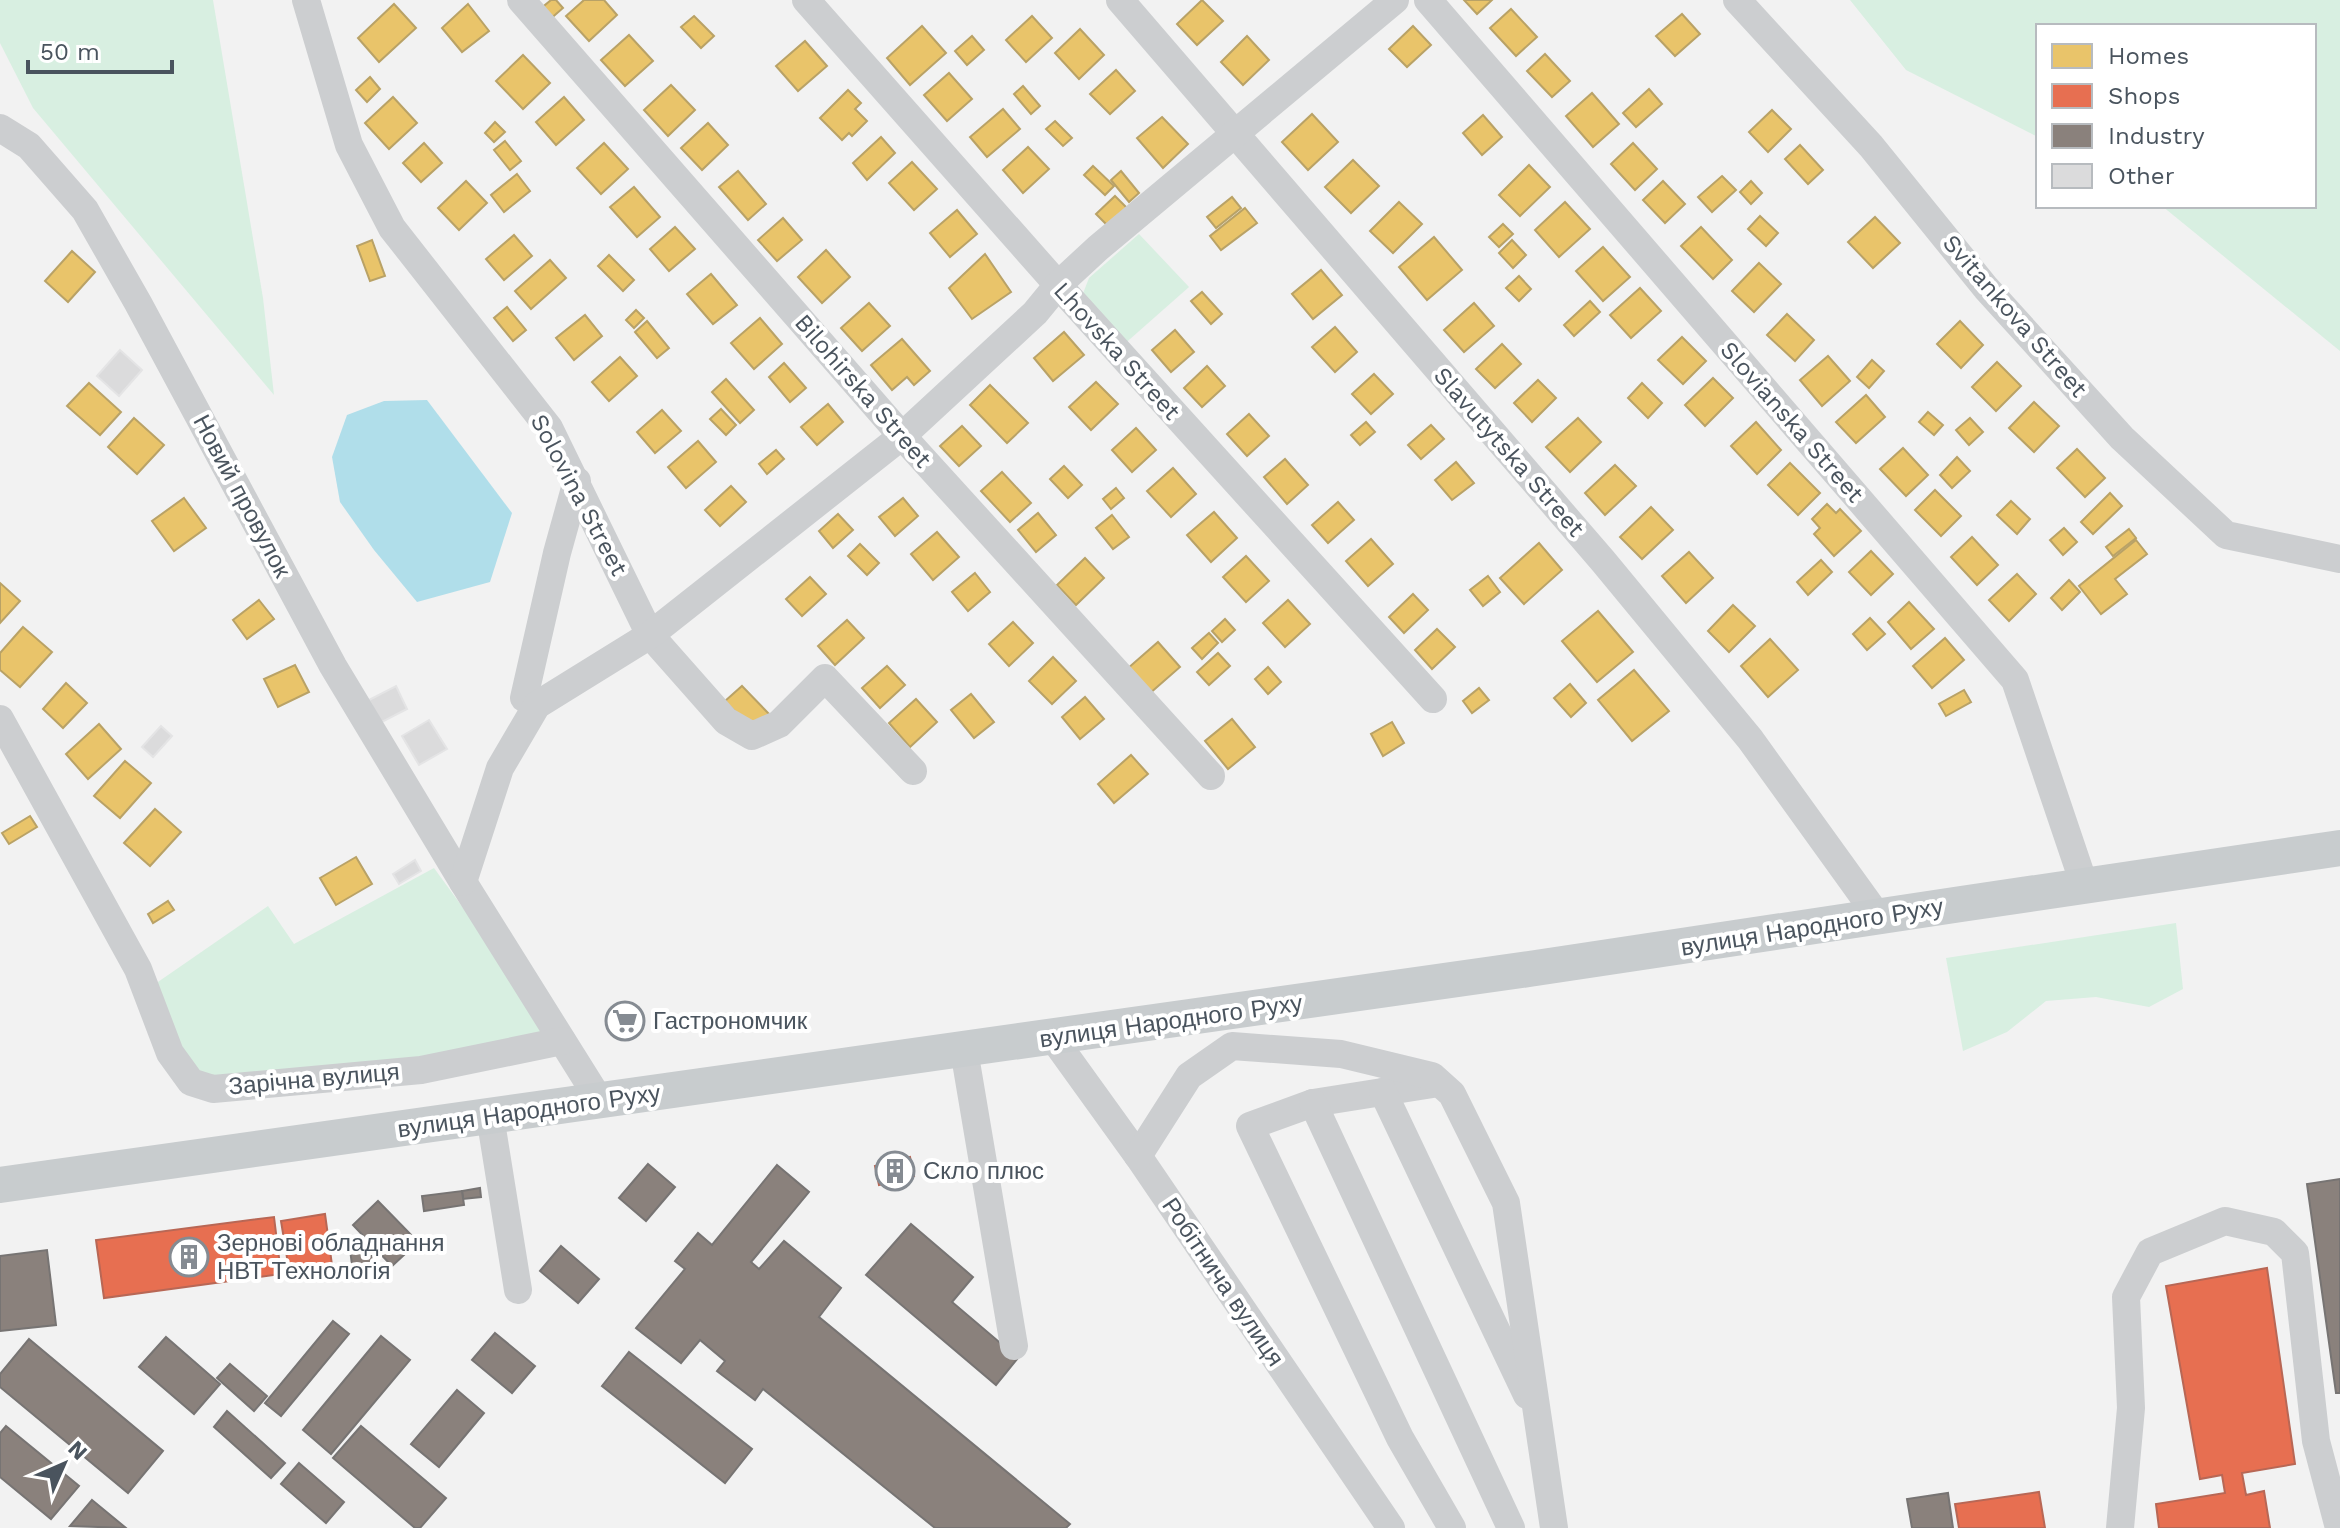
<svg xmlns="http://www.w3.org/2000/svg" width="2340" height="1528" viewBox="0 0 2340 1528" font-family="'Work Sans',sans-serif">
	<rect width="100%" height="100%" fill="#f2f2f2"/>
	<g fill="#d8efe1">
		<polygon points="0,0 213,0 263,298 274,395 33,108 0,43"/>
		<polygon points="1850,0 2340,0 2340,351 2162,206 2314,206 2314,26 2038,26 2038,137 1906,70"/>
		<polygon points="1139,234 1189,287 1121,347 1082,296 1089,278"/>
		<polygon points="434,868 528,997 547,1037 391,1064 220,1080 194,1074 155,984 268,906 294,944"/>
		<polygon points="2176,923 2183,989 2149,1007 2096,997 2046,1001 2007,1032 1963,1051 1946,958"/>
	</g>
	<polygon fill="#b0deea" points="427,400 512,513 490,582 417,602 374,550 340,502 332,457 347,415 384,401"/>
	<g fill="#e9c46a" stroke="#b9a266" stroke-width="2">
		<polygon points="551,0 556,0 563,8 548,21 539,10"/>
		<polygon points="584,0 604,0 617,15 589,41 566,16"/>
		<polygon points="1202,0 1223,21 1197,45 1177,24"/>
		<polygon points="1464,0 1492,0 1477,14"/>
		<polygon points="394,4 416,28 379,62 358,38"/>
		<polygon points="468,4 489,31 462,52 442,28"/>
		<polygon points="1511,9 1537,37 1516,56 1490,28"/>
		<polygon points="1682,14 1700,34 1675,56 1656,36"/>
		<polygon points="694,16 714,36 701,48 681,27"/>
		<polygon points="1032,16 1052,38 1026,62 1006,40"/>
		<polygon points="922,26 946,53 910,85 887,58"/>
		<polygon points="1413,26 1431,45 1407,67 1389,49"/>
		<polygon points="1080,29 1104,55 1079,79 1055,53"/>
		<polygon points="629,35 653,61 625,86 601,60"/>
		<polygon points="972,36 984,50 967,65 955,51"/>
		<polygon points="1247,36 1269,60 1243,85 1221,62"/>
		<polygon points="805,41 827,66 798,91 776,66"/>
		<polygon points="1545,54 1570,81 1552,97 1527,71"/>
		<polygon points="523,55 550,83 523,109 496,81"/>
		<polygon points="1116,70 1135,91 1110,114 1090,94"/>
		<polygon points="949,73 972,99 947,121 924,95"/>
		<polygon points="370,77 380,89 367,102 356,90"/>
		<polygon points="671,85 695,110 668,136 644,110"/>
		<polygon points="1023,86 1040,106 1031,114 1014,94"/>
		<polygon points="1649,89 1662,104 1636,127 1623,113"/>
		<polygon points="848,90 861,103 855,109 867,121 852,136 849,133 842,140 820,118"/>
		<polygon points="1592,93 1619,124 1593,147 1566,116"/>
		<polygon points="393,97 417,123 389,149 365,123"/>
		<polygon points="564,97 584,120 556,145 536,122"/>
		<polygon points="1003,109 1020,129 987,157 970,137"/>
		<polygon points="1772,110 1791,129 1768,152 1749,132"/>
		<polygon points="1312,114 1338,142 1308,170 1282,142"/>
		<polygon points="1483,115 1502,137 1482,155 1463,133"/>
		<polygon points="1162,117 1188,144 1163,168 1137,138"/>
		<polygon points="1055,121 1072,138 1063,146 1046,129"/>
		<polygon points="495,122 505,132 494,142 485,133"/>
		<polygon points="708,123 728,145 702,170 681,148"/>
		<polygon points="881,137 895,153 867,180 853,163"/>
		<polygon points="505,141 521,161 510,170 494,150"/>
		<polygon points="424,143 442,163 421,182 403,163"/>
		<polygon points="604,143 628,169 601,194 577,168"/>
		<polygon points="1633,143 1657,169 1635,190 1611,164"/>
		<polygon points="1800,145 1823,170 1808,184 1785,159"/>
		<polygon points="1028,147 1049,169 1023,193 1003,170"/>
		<polygon points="1353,160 1379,186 1351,213 1325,187"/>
		<polygon points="912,162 937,189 914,210 889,183"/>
		<polygon points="1529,165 1550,187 1520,216 1499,195"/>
		<polygon points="1093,166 1114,186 1105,195 1084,175"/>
		<polygon points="738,171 766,204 748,220 719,187"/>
		<polygon points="1121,171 1139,193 1129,202 1111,180"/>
		<polygon points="517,174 530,191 504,212 491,195"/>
		<polygon points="1722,176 1736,190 1712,212 1698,197"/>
		<polygon points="466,181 487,203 459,230 438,208"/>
		<polygon points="1663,181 1685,204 1665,223 1643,200"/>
		<polygon points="1751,181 1762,193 1751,204 1740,192"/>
		<polygon points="634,187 660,217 637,237 610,207"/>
		<polygon points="1115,196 1127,208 1108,226 1096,214"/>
		<polygon points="1232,197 1241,208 1216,228 1207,217"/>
		<polygon points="1399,202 1422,224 1393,253 1370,231"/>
		<polygon points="1565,202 1590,229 1559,257 1535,230"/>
		<polygon points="1245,208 1257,223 1221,250 1210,236"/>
		<polygon points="957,210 977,234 950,257 930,233"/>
		<polygon points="1760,216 1778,233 1766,246 1748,229"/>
		<polygon points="1875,217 1900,243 1873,268 1848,242"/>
		<polygon points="783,218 802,240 777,261 758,240"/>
		<polygon points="1503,224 1513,234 1499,247 1489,237"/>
		<polygon points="675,227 695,249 669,271 650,249"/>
		<polygon points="1701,227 1732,260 1713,279 1681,246"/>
		<polygon points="514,235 532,256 504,280 486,259"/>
		<polygon points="1434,237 1462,270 1427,300 1399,267"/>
		<polygon points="372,240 385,276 370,281 357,246"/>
		<polygon points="1512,240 1526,255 1513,268 1499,253"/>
		<polygon points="1603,247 1630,277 1603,301 1576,271"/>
		<polygon points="826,250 850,277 822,303 798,277"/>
		<polygon points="72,251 95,272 68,302 45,281"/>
		<polygon points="985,254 1011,292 972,319 949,288"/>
		<polygon points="609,255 634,280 623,291 598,266"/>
		<polygon points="550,260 566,278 531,309 515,291"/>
		<polygon points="1759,263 1781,284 1754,312 1732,291"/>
		<polygon points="1321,270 1342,295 1313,319 1292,294"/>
		<polygon points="711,274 737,305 713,324 687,294"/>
		<polygon points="1519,276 1531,289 1519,301 1506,288"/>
		<polygon points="1640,288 1661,311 1631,338 1610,315"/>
		<polygon points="1202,292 1222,314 1211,324 1191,301"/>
		<polygon points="1590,301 1600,312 1574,336 1564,325"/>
		<polygon points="869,303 890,326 862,351 841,328"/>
		<polygon points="1474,303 1494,326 1464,352 1444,330"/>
		<polygon points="507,307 526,330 513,341 494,318"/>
		<polygon points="636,310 644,318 634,328 626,320"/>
		<polygon points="1787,314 1814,340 1795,361 1767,335"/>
		<polygon points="585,315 602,336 574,360 556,338"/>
		<polygon points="760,318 782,344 754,369 731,343"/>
		<polygon points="647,321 669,348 657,358 635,332"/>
		<polygon points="1960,321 1983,345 1961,368 1937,344"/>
		<polygon points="1335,327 1357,352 1335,372 1312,347"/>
		<polygon points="1175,330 1194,352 1171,372 1152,350"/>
		<polygon points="1064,332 1084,355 1053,381 1034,358"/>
		<polygon points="1682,337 1706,361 1683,384 1658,360"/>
		<polygon points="902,339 930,371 914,385 907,377 892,390 871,365"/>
		<polygon points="1502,344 1521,364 1495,388 1476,369"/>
		<polygon points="1828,356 1850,381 1822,406 1800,380"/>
		<polygon points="620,357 637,376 609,401 592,382"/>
		<polygon points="1872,360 1884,371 1869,388 1857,377"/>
		<polygon points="1997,362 2021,386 1996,411 1972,387"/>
		<polygon points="784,363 806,388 790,402 769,377"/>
		<polygon points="1207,366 1225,386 1202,407 1184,388"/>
		<polygon points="1374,374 1393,394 1371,414 1352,394"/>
		<polygon points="1713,378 1733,398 1705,426 1685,405"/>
		<polygon points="726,379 754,410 740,423 712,392"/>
		<polygon points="1538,380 1556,398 1532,422 1514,403"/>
		<polygon points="1096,382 1118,404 1091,430 1069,407"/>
		<polygon points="89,383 121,412 100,435 67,406"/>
		<polygon points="1642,383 1662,403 1648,418 1628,398"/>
		<polygon points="990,385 1028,423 1007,443 970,405"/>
		<polygon points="1866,395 1885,417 1856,443 1836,422"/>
		<polygon points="2034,402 2059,426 2034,452 2009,428"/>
		<polygon points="828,404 843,422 817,445 801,427"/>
		<polygon points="721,409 736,425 726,435 710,419"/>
		<polygon points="662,410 681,431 655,453 637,432"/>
		<polygon points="1928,412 1943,425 1934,435 1919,422"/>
		<polygon points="1249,414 1269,436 1247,456 1227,434"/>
		<polygon points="134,418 164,445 137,474 108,447"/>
		<polygon points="1578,418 1601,442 1570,472 1546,447"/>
		<polygon points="1970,418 1983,432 1969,445 1956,430"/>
		<polygon points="1366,422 1375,432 1360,445 1351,435"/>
		<polygon points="1756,422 1781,450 1757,474 1731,446"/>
		<polygon points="1431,425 1444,439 1421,459 1408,445"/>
		<polygon points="962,426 981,446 959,466 940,446"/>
		<polygon points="1136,428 1156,450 1132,472 1112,450"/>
		<polygon points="698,441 716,462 686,488 668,467"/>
		<polygon points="1903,448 1928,475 1906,496 1880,469"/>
		<polygon points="2077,449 2105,478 2085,497 2057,468"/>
		<polygon points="776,450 784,459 767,474 759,464"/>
		<polygon points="1957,457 1970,471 1952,488 1940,475"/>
		<polygon points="1285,459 1308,485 1287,504 1264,477"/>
		<polygon points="1456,462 1474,483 1452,500 1435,480"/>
		<polygon points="1790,463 1820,493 1798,515 1768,485"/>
		<polygon points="1615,465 1636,486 1605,515 1585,493"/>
		<polygon points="1064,466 1082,485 1068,498 1050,479"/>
		<polygon points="1173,468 1196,494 1171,517 1147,491"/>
		<polygon points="1002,472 1031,503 1010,522 981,491"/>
		<polygon points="731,486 746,502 720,526 705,510"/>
		<polygon points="1116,488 1124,498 1111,509 1103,499"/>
		<polygon points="1935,490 1961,516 1941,536 1915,510"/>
		<polygon points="2110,493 2122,506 2093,534 2081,522"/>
		<polygon points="184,498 206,528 174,551 152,521"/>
		<polygon points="903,498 918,516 895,536 879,517"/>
		<polygon points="2011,501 2030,519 2017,534 1997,515"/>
		<polygon points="1338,502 1354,520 1328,543 1312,525"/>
		<polygon points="1827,504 1836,513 1840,509 1861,531 1834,556 1814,534 1820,528 1812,519"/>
		<polygon points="1651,507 1673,530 1642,559 1620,537"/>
		<polygon points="1214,512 1237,538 1211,562 1187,535"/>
		<polygon points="1038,513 1056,535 1036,552 1018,530"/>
		<polygon points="838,514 853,530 833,548 819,531"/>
		<polygon points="1112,515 1129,537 1113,549 1096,528"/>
		<polygon points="2064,528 2077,542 2063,555 2050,540"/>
		<polygon points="2129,529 2136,538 2113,556 2106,547"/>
		<polygon points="937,532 959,557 933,580 911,554"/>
		<polygon points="1972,537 1998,565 1977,585 1951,557"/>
		<polygon points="1371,539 1393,564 1368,586 1346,561"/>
		<polygon points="2136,540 2147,554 2115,579 2127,594 2101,614 2079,586"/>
		<polygon points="1539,543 1562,570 1524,604 1500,578"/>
		<polygon points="860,544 879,563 867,575 848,556"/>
		<polygon points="1871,551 1893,574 1871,595 1849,572"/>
		<polygon points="1689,552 1713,578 1686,603 1662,576"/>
		<polygon points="1246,556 1269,581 1246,602 1223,577"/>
		<polygon points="1085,558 1104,578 1076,605 1057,585"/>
		<polygon points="1821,560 1832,572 1808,595 1797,582"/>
		<polygon points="975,573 990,592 968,611 952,592"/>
		<polygon points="2017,574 2036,594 2009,621 1989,600"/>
		<polygon points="1488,576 1500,592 1483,606 1470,590"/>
		<polygon points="810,577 826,594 802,616 786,599"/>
		<polygon points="2069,580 2080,592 2062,610 2051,598"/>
		<polygon points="0,583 20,601 0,623"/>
		<polygon points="1413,594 1428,610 1404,633 1389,617"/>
		<polygon points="259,600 274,619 247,639 233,620"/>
		<polygon points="1288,600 1310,624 1285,647 1263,623"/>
		<polygon points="1909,602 1934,629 1911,649 1888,622"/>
		<polygon points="1733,605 1755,626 1729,652 1708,631"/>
		<polygon points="1598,611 1633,652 1597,682 1562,641"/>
		<polygon points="1870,618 1885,634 1867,650 1853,634"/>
		<polygon points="1225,619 1235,630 1222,642 1212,631"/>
		<polygon points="847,620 864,638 835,665 818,646"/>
		<polygon points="1013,622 1033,643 1009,666 989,644"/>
		<polygon points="23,627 52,652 20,687 0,670 0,653"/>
		<polygon points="1437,629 1455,647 1432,669 1415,650"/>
		<polygon points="1209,633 1218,643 1202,659 1192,648"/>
		<polygon points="1945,638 1964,660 1932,688 1913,666"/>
		<polygon points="1770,639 1798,670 1768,697 1741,666"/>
		<polygon points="1158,642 1180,667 1149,694 1127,669"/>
		<polygon points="1218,653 1230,666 1209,685 1197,672"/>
		<polygon points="1053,657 1076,681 1052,704 1029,681"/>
		<polygon points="295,665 309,692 278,707 264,679"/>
		<polygon points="887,666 905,685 880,708 862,688"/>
		<polygon points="1268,667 1281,682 1268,694 1255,679"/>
		<polygon points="1634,670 1669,711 1632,741 1598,700"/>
		<polygon points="66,683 87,703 63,728 43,709"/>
		<polygon points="1570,684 1586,703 1571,717 1554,698"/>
		<polygon points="742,686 769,714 752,730 725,701"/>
		<polygon points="1479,688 1489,700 1472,713 1463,701"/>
		<polygon points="1964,690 1971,702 1946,716 1939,704"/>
		<polygon points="971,694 994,722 974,738 951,710"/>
		<polygon points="1085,697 1104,719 1080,739 1062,717"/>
		<polygon points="916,699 937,722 910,747 889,723"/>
		<polygon points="1232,719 1255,747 1228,769 1205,741"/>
		<polygon points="1392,722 1404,743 1383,756 1371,734"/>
		<polygon points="99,724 121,749 88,779 66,754"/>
		<polygon points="1131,755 1148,774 1114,803 1098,784"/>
		<polygon points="125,761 151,783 120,818 94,796"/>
		<polygon points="155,809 181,832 150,866 124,843"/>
		<polygon points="30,816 37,827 9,844 2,833"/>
		<polygon points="356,857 372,884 336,905 320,878"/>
		<polygon points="168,901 174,910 153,923 148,914"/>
	</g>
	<g fill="#e76f51" stroke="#b86755" stroke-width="2">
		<polygon points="639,1008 642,1027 612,1033 608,1014"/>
		<polygon points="910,1157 914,1176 879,1185 875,1166"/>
		<polygon points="325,1214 332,1265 289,1270 281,1221"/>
		<polygon points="274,1217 281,1274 104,1298 96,1240"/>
		<polygon points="2267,1268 2295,1464 2242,1473 2246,1495 2264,1491 2270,1528 2159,1528 2156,1504 2225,1493 2222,1475 2200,1479 2166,1286"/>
		<polygon points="2039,1492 2045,1528 1959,1528 1955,1504"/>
	</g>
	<g fill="#8a817c" stroke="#777473" stroke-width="2">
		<polygon points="648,1164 675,1187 646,1221 619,1198"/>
		<polygon points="777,1165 809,1192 751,1262 759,1269 784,1241 841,1288 819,1317 1070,1524 1066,1528 935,1528 763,1389 755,1400 717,1371 725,1361 700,1340 681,1363 636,1328 685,1269 675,1261 698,1233 712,1245"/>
		<polygon points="2340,1179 2340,1393 2336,1393 2307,1184"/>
		<polygon points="480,1188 481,1197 463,1199 462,1191"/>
		<polygon points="462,1191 464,1205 424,1211 422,1196"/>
		<polygon points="378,1201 418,1242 392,1266 353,1225"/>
		<polygon points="911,1224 973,1277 952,1302 1018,1358 996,1385 866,1275"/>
		<polygon points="371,1246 375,1278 354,1281 350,1249"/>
		<polygon points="561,1246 599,1279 578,1303 540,1271"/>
		<polygon points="47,1250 56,1325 0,1331 0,1256"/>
		<polygon points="333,1321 349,1334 281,1416 265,1403"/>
		<polygon points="495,1333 535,1366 512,1393 472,1360"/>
		<polygon points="381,1336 410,1360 331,1454 303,1430"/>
		<polygon points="166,1337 220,1384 194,1414 139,1367"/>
		<polygon points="29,1339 163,1451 128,1493 0,1387 0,1374"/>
		<polygon points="629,1352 752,1449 725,1483 602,1386"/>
		<polygon points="230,1364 267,1396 254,1411 217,1378"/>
		<polygon points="457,1390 484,1413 439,1467 411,1444"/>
		<polygon points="227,1411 285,1463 271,1478 214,1427"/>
		<polygon points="6,1426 79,1486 51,1519 0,1477 0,1433"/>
		<polygon points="361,1426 446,1498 420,1528 415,1528 333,1458"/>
		<polygon points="299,1463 344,1502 326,1523 281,1484"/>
		<polygon points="1948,1493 1953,1528 1912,1528 1907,1499"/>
		<polygon points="92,1500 126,1528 70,1526"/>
	</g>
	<g fill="#dbdbdc" stroke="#e4e4e5" stroke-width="2">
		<polygon points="120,350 142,370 119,396 97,376"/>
		<polygon points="396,686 407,709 380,723 369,700"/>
		<polygon points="429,720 447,749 419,765 402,736"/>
		<polygon points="161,726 172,736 153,757 142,747"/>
		<polygon points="415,860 421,871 399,884 393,874"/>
	</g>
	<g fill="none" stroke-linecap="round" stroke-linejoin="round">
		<g stroke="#ccced0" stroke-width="28">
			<polyline points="306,0 349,145 392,228 549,428 650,635 726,721 752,736 779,724 825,678 913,771"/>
			<polyline points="521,0 902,436 1211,776"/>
			<polyline points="806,0 1058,285 1433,699"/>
			<polyline points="1120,0 1603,561 1750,739 1879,918"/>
			<polyline points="1428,0 2015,680 2084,884"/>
			<polyline points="1737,0 1871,146 1986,288 2122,438 2226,535 2340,559"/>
			<polyline points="0,128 29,146 85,210 138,303 333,666 463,882 600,1101"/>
			<polyline points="537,705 524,698 557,553 577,481"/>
			<polyline points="0,719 138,969 170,1053 191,1082 213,1089 421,1070 562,1041"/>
			<polyline points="463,882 500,768 537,705 650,635 902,436 1035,313 1058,285 1098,248 1395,0"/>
			<polyline points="1053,1038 1138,1156 1391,1528"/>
			<polyline points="964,1050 1014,1346"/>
			<polyline points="1439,1083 1313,1103 1250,1126 1400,1438 1452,1528"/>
			<polyline points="1383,1092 1527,1395"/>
			<polyline points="1313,1103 1511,1528"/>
			<polyline points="490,1116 518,1290"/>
			<polyline points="1138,1156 1189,1076 1232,1046 1341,1054 1432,1076 1452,1094 1506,1203 1554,1528"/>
			<polyline points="2120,1528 2131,1408 2126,1297 2150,1252 2225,1221 2274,1232 2295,1253 2316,1441 2339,1528"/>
		</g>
		<path stroke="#c8ccce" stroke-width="36" d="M0,1185C510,1113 1020,1043 1529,969C1800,930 2069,886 2340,848"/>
	</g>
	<defs>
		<symbol id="supermarket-ring" viewBox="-11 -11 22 22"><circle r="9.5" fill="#fff" stroke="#858b92" stroke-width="1.5"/><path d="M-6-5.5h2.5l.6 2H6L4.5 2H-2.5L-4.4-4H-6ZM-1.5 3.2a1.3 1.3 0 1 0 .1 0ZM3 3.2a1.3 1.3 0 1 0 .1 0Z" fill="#858b92"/></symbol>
		<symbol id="building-ring" viewBox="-11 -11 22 22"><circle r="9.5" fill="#fff" stroke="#858b92" stroke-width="1.5"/><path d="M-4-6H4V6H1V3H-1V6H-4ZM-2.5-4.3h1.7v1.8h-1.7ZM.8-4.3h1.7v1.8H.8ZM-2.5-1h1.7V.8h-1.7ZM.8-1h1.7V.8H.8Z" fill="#858b92"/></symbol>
	</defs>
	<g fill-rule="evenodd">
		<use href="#supermarket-ring" x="603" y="999" width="44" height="44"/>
		<use href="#building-ring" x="873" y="1149" width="44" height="44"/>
		<use href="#building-ring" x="167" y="1235" width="44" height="44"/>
	</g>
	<g text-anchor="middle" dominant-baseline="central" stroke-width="8" stroke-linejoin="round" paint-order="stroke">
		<g font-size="24" fill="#4a545e" stroke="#fff">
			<text transform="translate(2015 316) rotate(49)">Svitankova Street</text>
			<text transform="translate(1117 351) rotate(48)">Lhovska Street</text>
			<text transform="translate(863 391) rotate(49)">Bilohirska Street</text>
			<text transform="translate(1792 422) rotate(49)">Slovianska Street</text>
			<text transform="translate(1509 452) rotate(49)">Slavutytska Street</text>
			<text transform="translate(579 495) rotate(62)">Solovina Street</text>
			<text transform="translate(242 496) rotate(62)">Новий провулок</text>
			<text transform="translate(1812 927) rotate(-9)">вулиця Народного Руху</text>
			<text transform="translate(1171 1021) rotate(-8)">вулиця Народного Руху</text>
			<text transform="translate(314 1079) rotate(-5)">Зарічна вулиця</text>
			<text transform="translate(529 1111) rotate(-8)">вулиця Народного Руху</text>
			<text transform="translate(1223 1282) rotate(56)">Робітнича вулиця</text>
		</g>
		<g font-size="24" fill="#4a545e" stroke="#fff" text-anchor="start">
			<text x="653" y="1021">Гастрономчик</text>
			<text x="923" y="1171">Скло плюс</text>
			<text x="217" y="1243">Зернові обладнання<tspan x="217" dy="28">НВТ Технологія</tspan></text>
		</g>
	</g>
	<rect x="2036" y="24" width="280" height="184" fill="#ffffff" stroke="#b7bbbf" stroke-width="2"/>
	<rect x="2052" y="44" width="40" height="24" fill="#e9c46a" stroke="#b7bbbf" stroke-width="2"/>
	<text x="2108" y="64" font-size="24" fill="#4a545e">Homes</text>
	<rect x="2052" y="84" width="40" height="24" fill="#e76f51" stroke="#b7bbbf" stroke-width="2"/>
	<text x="2108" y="104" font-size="24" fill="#4a545e">Shops</text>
	<rect x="2052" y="124" width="40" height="24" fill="#8a817c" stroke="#b7bbbf" stroke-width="2"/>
	<text x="2108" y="144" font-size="24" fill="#4a545e">Industry</text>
	<rect x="2052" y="164" width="40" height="24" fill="#dbdbdc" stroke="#b7bbbf" stroke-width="2"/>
	<text x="2108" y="184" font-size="24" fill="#4a545e">Other</text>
	<g transform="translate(64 1464) rotate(45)" stroke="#ffffff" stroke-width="6" paint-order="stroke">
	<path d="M0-6L14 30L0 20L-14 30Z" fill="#4a545e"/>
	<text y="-12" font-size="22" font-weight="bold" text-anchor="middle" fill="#4a545e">N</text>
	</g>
	<path d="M28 60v12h144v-12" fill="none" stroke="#4a545e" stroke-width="4"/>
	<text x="40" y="60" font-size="24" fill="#4a545e" stroke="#ffffff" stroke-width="6" paint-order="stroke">50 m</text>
</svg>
